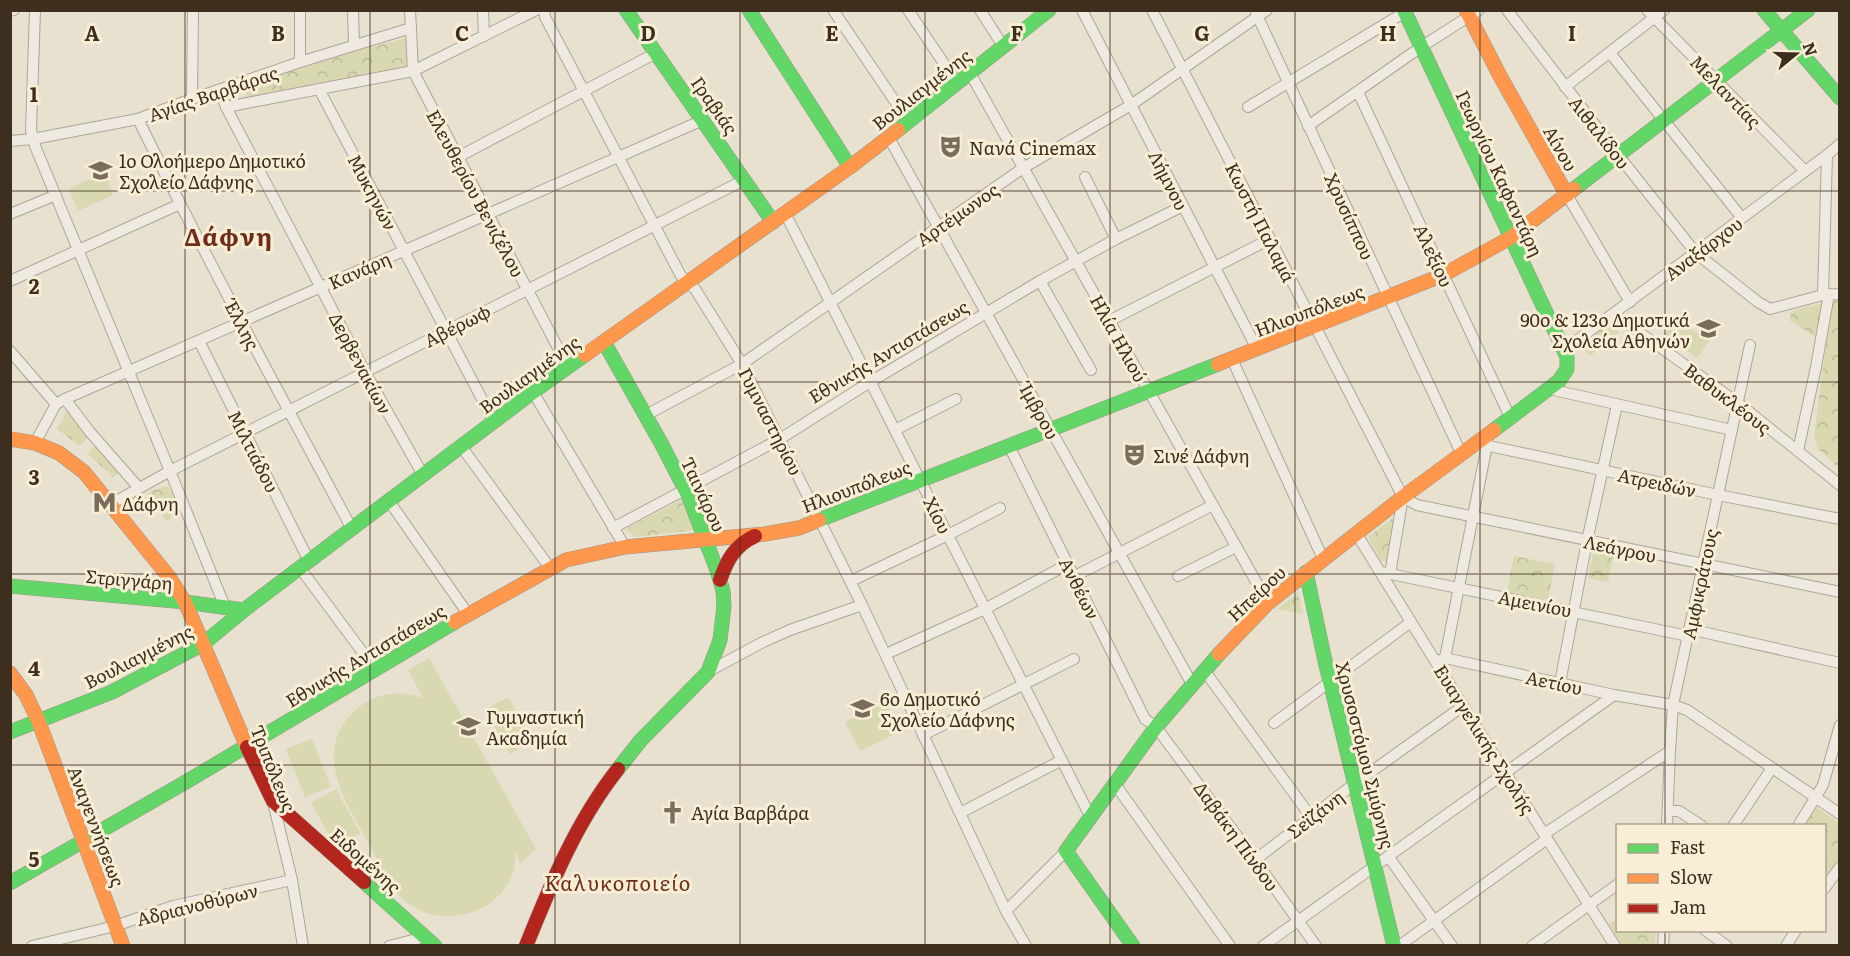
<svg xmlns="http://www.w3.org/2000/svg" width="1850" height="956" viewBox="0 0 1850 956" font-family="Literata,serif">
	<defs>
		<pattern id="park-crowns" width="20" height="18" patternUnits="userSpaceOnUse" patternTransform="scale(1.5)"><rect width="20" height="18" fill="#d8d8b1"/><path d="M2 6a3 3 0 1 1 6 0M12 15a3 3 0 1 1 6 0" fill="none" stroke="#baba98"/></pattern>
	</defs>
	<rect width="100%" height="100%" fill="#e8e1d0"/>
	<g fill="url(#park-crowns)">
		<polygon points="406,38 408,51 406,68 247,97 245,88 321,60"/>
		<polygon points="1832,300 1839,300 1839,468 1818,449 1814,435"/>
		<polygon points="1823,303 1815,337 1789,320 1792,311"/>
		<polygon points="1608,323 1619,332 1590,356 1582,347"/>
		<polygon points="69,407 91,434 80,446 57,429"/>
		<polygon points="96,444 120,472 113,477 88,454"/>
		<polygon points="167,486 179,500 162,506 147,495 152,490"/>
		<polygon points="681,500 695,530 636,537 625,529"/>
		<polygon points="181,503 185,511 171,515 169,522 158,512"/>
		<polygon points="1397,515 1390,562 1380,560 1368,537"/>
		<polygon points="1594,548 1614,552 1608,582 1588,578"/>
		<polygon points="1514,556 1555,564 1548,600 1507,592"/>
		<polygon points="1298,592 1303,614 1278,609"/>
		<polygon points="1815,806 1839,823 1839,859 1825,882 1824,826 1802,826"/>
		<polygon points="1617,919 1618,930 1656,931 1655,945 1622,945 1609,924"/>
	</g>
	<g fill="#d8d8b1">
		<polygon points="104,172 113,195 78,211 69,189"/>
		<polygon points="1676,318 1709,341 1697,358 1665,335"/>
		<path d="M429,658L536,849L520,864L516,849C515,856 516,865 513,872C499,916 438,931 404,900C389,886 380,864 370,846C346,801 308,749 359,707C377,692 401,690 423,698L408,670Z"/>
		<polygon points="508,697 533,740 510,754 485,710"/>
		<polygon points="885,702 899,732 860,751 845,722"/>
		<polygon points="312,739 331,787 305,797 286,749"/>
		<polygon points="336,789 360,833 336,847 311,803"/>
	</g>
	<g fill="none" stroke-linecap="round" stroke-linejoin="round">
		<defs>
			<g id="street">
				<polyline points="35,10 31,130 35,146 170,471 225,607"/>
				<polyline points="353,10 354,45"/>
				<polyline points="410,10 413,71 568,367"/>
				<polyline points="483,10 484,36"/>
				<polyline points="544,10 545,17 681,276 695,289 742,364 862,605 1006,911 1026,946"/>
				<polyline points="833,10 909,122"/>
				<polyline points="908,10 957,83"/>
				<polyline points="980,10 1003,46"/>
				<polyline points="1082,10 1257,349"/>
				<polyline points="1152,10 1403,497"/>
				<polyline points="1507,10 1618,155 1696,253 1758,302 1770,309 1823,295 1840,294"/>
				<polyline points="1647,10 1805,171"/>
				<polyline points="10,11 14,10"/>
				<polyline points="1256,13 1461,453"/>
				<polyline points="1610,53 1742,218"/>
				<polyline points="300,62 300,10"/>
				<polyline points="970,73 1268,603"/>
				<polyline points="1565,87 1664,10"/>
				<polyline points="319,89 494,422"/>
				<polyline points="220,90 226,107 365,372 423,475"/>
				<polyline points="1358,92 1510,417"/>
				<polyline points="192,99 193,10"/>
				<polyline points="226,107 413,71 536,10"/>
				<polyline points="1248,107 1405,12"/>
				<path d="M138,119C206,258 279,393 352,529"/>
				<polyline points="1308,126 1421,47 1479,10"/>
				<polyline points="889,138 1192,684"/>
				<polyline points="10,141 33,139 138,119 192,99 300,62 411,28"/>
				<polyline points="458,157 656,53"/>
				<polyline points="1085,177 1116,239"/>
				<polyline points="1567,195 1630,302"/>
				<polyline points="785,213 1091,818"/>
				<polyline points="10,214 56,195"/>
				<polyline points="10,281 180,204"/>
				<polyline points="1040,281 1091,370"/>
				<polyline points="1823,295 1827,155"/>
				<polyline points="1614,314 1738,403 1840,485"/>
				<polyline points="1109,321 1270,239"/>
				<polyline points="199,341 309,561"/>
				<polyline points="1564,350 1827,155 1840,144"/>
				<polyline points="10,351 56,404"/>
				<polyline points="1232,359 1323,559"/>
				<polyline points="1549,389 1732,430"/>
				<polyline points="533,392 625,547"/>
				<polyline points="65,399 90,432 139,488"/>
				<polyline points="646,415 742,364 1023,168 1131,105 1267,10"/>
				<polyline points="895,430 956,399"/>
				<polyline points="35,443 56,404 65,399 703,120"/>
				<polyline points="1475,443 1718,495 1840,519"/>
				<polyline points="461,446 550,568"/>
				<polyline points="1009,446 1145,719 1156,727 1255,860 1316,946"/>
				<polyline points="1798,451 1816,367 1829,294"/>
				<polyline points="1403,497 1417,505 1840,592"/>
				<polyline points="389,501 468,614"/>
				<polyline points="111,504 170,471 744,180"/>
				<polyline points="613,528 780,439 870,382 1040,281 1116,239 1183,206"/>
				<polyline points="1356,533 1463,706 1615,946"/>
				<polyline points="300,568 375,669"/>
				<polyline points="1381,572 1688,636"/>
				<polyline points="1390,574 1403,497"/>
				<polyline points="1075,576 1213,505"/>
				<polyline points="1178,576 1236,547"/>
				<polyline points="851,581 948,535 1000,508"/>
				<polyline points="1689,629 1840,663"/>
				<polyline points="886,654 985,609 1068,564"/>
				<polyline points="1445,658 1487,445"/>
				<polyline points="1436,662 1445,658 1614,695 1673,705 1687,710 1840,814"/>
				<polyline points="1204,670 1311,817"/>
				<polyline points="709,671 763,642 790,630 862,605"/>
				<polyline points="1560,683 1587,541 1617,405"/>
				<polyline points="1274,723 1411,622"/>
				<polyline points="923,735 1074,659"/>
				<polyline points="1115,784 1230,946"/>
				<polyline points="273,802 292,880 303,946"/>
				<polyline points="1668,811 1679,811 1702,826"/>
				<polyline points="960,813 1062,760"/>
				<polyline points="1667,826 1670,751 1673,705 1750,345"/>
				<polyline points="1733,826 1772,768"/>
				<polyline points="1798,826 1823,785 1840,725"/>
				<polyline points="1544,834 1670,751"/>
				<polyline points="1388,856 1452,946"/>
				<polyline points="1255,860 1354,784 1463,706"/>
				<polyline points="1824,889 1840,867"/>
				<polyline points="1006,911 1066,851"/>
				<polyline points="1705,930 1727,946"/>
				<polyline points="32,946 115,926 173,906 292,880"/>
				<polyline points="389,946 425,937"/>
				<polyline points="1263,946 1614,695"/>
				<polyline points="1399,946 1547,839"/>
				<polyline points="1532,946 1618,884"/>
				<polyline points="1663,946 1664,930"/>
				<polyline points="1786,946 1796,930"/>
			</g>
			<g id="fast">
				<polyline points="626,10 773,222"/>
				<polyline points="749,10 850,167"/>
				<polyline points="1404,10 1567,357 1567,369 1559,381 1494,430"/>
				<polyline points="1764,10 1840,98"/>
				<polyline points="898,130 1049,10"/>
				<polyline points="1574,189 1808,10"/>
				<polyline points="604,342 661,443 688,495 717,570 723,591 724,606 720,640 708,672 641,740 618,769"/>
				<polyline points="819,520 1218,364"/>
				<polyline points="1306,572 1325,661 1394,946"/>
				<polyline points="10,586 185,602 244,610"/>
				<polyline points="10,732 112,692 203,644 244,610 533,392 585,355"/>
				<polyline points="364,882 435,946"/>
				<polyline points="10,883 191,779 455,622"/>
				<polyline points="1133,946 1066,851 1156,727 1219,654"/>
			</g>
			<g id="slow">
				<polyline points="1466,10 1500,76 1567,195"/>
				<polyline points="585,355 850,167 898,130"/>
				<polyline points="1218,364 1443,275 1510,238 1574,189"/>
				<polyline points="10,439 35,443 59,453 84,472 169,577 185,602 247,747"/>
				<polyline points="455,622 566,560 625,547 765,534 799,528 819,520"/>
				<polyline points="1219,654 1268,603 1403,497 1494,430"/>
				<polyline points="10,673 26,695 38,720 123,946"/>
			</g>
			<g id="jam">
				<path d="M720,580C727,560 735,545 755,536"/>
				<polyline points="247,747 273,801 364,882"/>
				<path d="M526,946C551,884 576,822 618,769"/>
			</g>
		</defs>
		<use href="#street" stroke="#ada698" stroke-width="12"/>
		<use href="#fast" stroke="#9d9588" stroke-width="15"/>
		<use href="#slow" stroke="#9d9588" stroke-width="15"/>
		<use href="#jam" stroke="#9d9588" stroke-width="15"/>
		<use href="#street" stroke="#efeae1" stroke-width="10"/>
		<use href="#fast" stroke="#63d668" stroke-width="14"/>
		<use href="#slow" stroke="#ff974d" stroke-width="14"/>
		<use href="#jam" stroke="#b3261e" stroke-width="14"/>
	</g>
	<path fill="none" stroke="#3e2e1e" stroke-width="1.5" stroke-opacity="0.55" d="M185,10V946M370,10V946M555,10V946M740,10V946M925,10V946M1110,10V946M1295,10V946M1480,10V946M1665,10V826M10,191H1840M10,382H1840M10,574H1840M10,765H1840M1665,930V946"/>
	<defs>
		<symbol id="theatre-bare" viewBox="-9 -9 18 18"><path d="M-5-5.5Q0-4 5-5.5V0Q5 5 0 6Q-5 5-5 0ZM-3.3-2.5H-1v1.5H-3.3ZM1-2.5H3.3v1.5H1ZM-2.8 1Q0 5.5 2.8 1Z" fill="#7a6d5c" stroke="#f8eed5" stroke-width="2.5" paint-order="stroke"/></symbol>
		<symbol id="school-bare" viewBox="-9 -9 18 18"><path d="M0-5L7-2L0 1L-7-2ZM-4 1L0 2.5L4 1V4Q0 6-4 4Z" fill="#7a6d5c" stroke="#f8eed5" stroke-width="2.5" paint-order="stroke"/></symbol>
		<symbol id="metro-bare" viewBox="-9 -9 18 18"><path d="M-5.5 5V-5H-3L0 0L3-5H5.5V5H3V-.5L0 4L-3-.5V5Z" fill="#7a6d5c" stroke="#f8eed5" stroke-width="2.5" paint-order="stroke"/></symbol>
		<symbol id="university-bare" viewBox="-9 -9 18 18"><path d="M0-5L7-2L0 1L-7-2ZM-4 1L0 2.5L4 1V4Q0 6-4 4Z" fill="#7a6d5c" stroke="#f8eed5" stroke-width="2.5" paint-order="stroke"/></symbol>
		<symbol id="church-bare" viewBox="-9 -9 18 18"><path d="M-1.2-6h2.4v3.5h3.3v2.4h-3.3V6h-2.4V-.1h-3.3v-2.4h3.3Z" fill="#7a6d5c" stroke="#f8eed5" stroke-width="2.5" paint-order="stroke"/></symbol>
	</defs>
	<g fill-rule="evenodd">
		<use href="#theatre-bare" x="934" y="130" width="33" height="33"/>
		<use href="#school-bare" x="84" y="154" width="33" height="33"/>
		<use href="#school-bare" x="1692" y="312" width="33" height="33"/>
		<use href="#theatre-bare" x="1118" y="438" width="33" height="33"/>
		<use href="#metro-bare" x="88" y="486" width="33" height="33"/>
		<use href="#school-bare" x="846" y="692" width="33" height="33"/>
		<use href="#university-bare" x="452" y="710" width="33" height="33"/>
		<use href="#church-bare" x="656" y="796" width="33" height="33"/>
	</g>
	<g text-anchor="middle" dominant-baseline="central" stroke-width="6" stroke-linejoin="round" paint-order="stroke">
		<g font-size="18" fill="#3e2e1e" stroke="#f8eed5">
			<text transform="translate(921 89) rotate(-38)">Βουλιαγμένης</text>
			<text transform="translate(1726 91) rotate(46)">Μελαντίας</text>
			<text transform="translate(213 93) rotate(-19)">Αγίας Βαρβάρας</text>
			<text transform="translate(715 105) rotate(55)">Γραβιάς</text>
			<text transform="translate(1600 132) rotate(52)">Αιθαλίδου</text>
			<text transform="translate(1561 148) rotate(60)">Αίνου</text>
			<text transform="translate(1500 173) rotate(65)">Γεωργίου Καφαντάρη</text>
			<text transform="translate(1169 180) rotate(63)">Λήμνου</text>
			<text transform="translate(373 192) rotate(62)">Μυκηνών</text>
			<text transform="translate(476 193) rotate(62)">Ελευθερίου Βενιζέλου</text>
			<text transform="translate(957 214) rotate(-35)">Αρτέμωνος</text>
			<text transform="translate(1350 216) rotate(65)">Χρυσίππου</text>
			<text transform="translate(1261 222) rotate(63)">Κωστή Παλαμά</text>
			<text transform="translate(1703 248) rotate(-37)">Αναξάρχου</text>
			<text transform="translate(1434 255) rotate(65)">Αλεξίου</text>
			<text transform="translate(359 270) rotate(-24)">Κανάρη</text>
			<text transform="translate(1309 310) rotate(-21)">Ηλιουπόλεως</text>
			<text transform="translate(243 325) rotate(62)">Έλλης</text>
			<text transform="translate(457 325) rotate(-27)">Αβέρωφ</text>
			<text transform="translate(1119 338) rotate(61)">Ηλία Ηλιού</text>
			<text transform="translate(888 351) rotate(-31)">Εθνικής Αντιστάσεως</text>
			<text transform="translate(361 363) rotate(62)">Δερβενακίων</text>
			<text transform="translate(529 374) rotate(-36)">Βουλιαγμένης</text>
			<text transform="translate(1728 398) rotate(37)">Βαθυκλέους</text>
			<text transform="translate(1040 411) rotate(61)">Ίμβρου</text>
			<text transform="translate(771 421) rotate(63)">Γυμναστηρίου</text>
			<text transform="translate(254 451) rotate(63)">Μιλτιάδου</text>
			<text transform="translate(1657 482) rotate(12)">Ατρειδών</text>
			<text transform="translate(856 486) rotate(-21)">Ηλιουπόλεως</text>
			<text transform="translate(704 494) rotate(65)">Ταινάρου</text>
			<text transform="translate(938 515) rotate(63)">Χίου</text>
			<text transform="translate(1620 548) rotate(12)">Λεάγρου</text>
			<text transform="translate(129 579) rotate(5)">Στριγγάρη</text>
			<text transform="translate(1699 584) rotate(-78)">Αμφικράτους</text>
			<text transform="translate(1080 588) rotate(63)">Ανθέων</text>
			<text transform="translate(1256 593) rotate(-43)">Ηπείρου</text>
			<text transform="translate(1535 603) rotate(11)">Αμεινίου</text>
			<text transform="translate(365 655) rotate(-31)">Εθνικής Αντιστάσεως</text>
			<text transform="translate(138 656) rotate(-27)">Βουλιαγμένης</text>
			<text transform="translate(1554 682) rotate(12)">Αετίου</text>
			<text transform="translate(1485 739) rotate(58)">Ευαγγελικής Σχολής</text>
			<text transform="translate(1366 755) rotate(76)">Χρυσοστόμου Σμύρνης</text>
			<text transform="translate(274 768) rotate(68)">Τριπόλεως</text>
			<text transform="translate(1315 814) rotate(-38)">Σεϊζάνη</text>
			<text transform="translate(97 826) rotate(69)">Αναγεννήσεως</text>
			<text transform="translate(1237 836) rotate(54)">Δαβάκη Πίνδου</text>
			<text transform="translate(366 860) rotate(42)">Ειδομένης</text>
			<text transform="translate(197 904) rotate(-14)">Αδριανοθύρων</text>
		</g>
		<g font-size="18" fill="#3e2e1e" stroke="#f8eed5" text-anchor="start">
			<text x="969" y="147">Νανά Cinemax</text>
			<text x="119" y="160">1ο Ολοήμερο Δημοτικό<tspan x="119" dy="21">Σχολείο Δάφνης</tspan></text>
			<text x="1690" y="319" text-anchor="end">90ο &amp; 123ο Δημοτικά<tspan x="1690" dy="21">Σχολεία Αθηνών</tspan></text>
			<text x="1153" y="455">Σινέ Δάφνη</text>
			<text x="122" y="503">Δάφνη</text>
			<text x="880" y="698">6ο Δημοτικό<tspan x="880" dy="21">Σχολείο Δάφνης</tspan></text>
			<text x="486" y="716">Γυμναστική<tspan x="486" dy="21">Ακαδημία</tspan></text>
			<text x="691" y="812">Αγία Βαρβάρα</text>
		</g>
		<g font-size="20" letter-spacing="1.5" fill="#6e2c1a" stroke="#f8eed5">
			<text x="618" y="882">Καλυκοποιείο</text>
		</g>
		<g font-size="24" font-weight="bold" letter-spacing="1.5" fill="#6e2c1a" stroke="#f8eed5">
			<text x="229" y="235">Δάφνη</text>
		</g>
	</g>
	<g font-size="20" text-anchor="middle" font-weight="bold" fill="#3e2e1e" stroke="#f8eed5" stroke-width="6" stroke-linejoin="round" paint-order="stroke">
		<text x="92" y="41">A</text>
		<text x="278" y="41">B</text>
		<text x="462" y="41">C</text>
		<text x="648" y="41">D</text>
		<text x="832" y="41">E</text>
		<text x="1017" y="41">F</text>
		<text x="1202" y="41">G</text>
		<text x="1388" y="41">H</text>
		<text x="1572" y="41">I</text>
		<text x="34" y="102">1</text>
		<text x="34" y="294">2</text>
		<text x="34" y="485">3</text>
		<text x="34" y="676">4</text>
		<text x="34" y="867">5</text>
	</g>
	<rect width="1850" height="956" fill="none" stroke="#3e2e1e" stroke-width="24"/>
	<rect x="1616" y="824" width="210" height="108" fill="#f8eed5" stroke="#aea18c" stroke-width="1.5"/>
	<rect x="1628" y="844" width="30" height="9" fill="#63d668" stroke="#aea18c" stroke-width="1.5"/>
	<text x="1670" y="854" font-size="18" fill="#3e2e1e">Fast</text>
	<rect x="1628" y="874" width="30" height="9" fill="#ff974d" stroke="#aea18c" stroke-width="1.5"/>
	<text x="1670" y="884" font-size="18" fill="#3e2e1e">Slow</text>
	<rect x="1628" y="904" width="30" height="9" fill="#b3261e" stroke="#aea18c" stroke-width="1.5"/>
	<text x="1670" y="914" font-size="18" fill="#3e2e1e">Jam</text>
	<g transform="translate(1796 54) rotate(71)" stroke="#f8eed5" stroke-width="4.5" paint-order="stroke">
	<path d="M0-4.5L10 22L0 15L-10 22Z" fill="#3e2e1e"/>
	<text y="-9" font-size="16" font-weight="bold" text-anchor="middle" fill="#3e2e1e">N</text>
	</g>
</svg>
